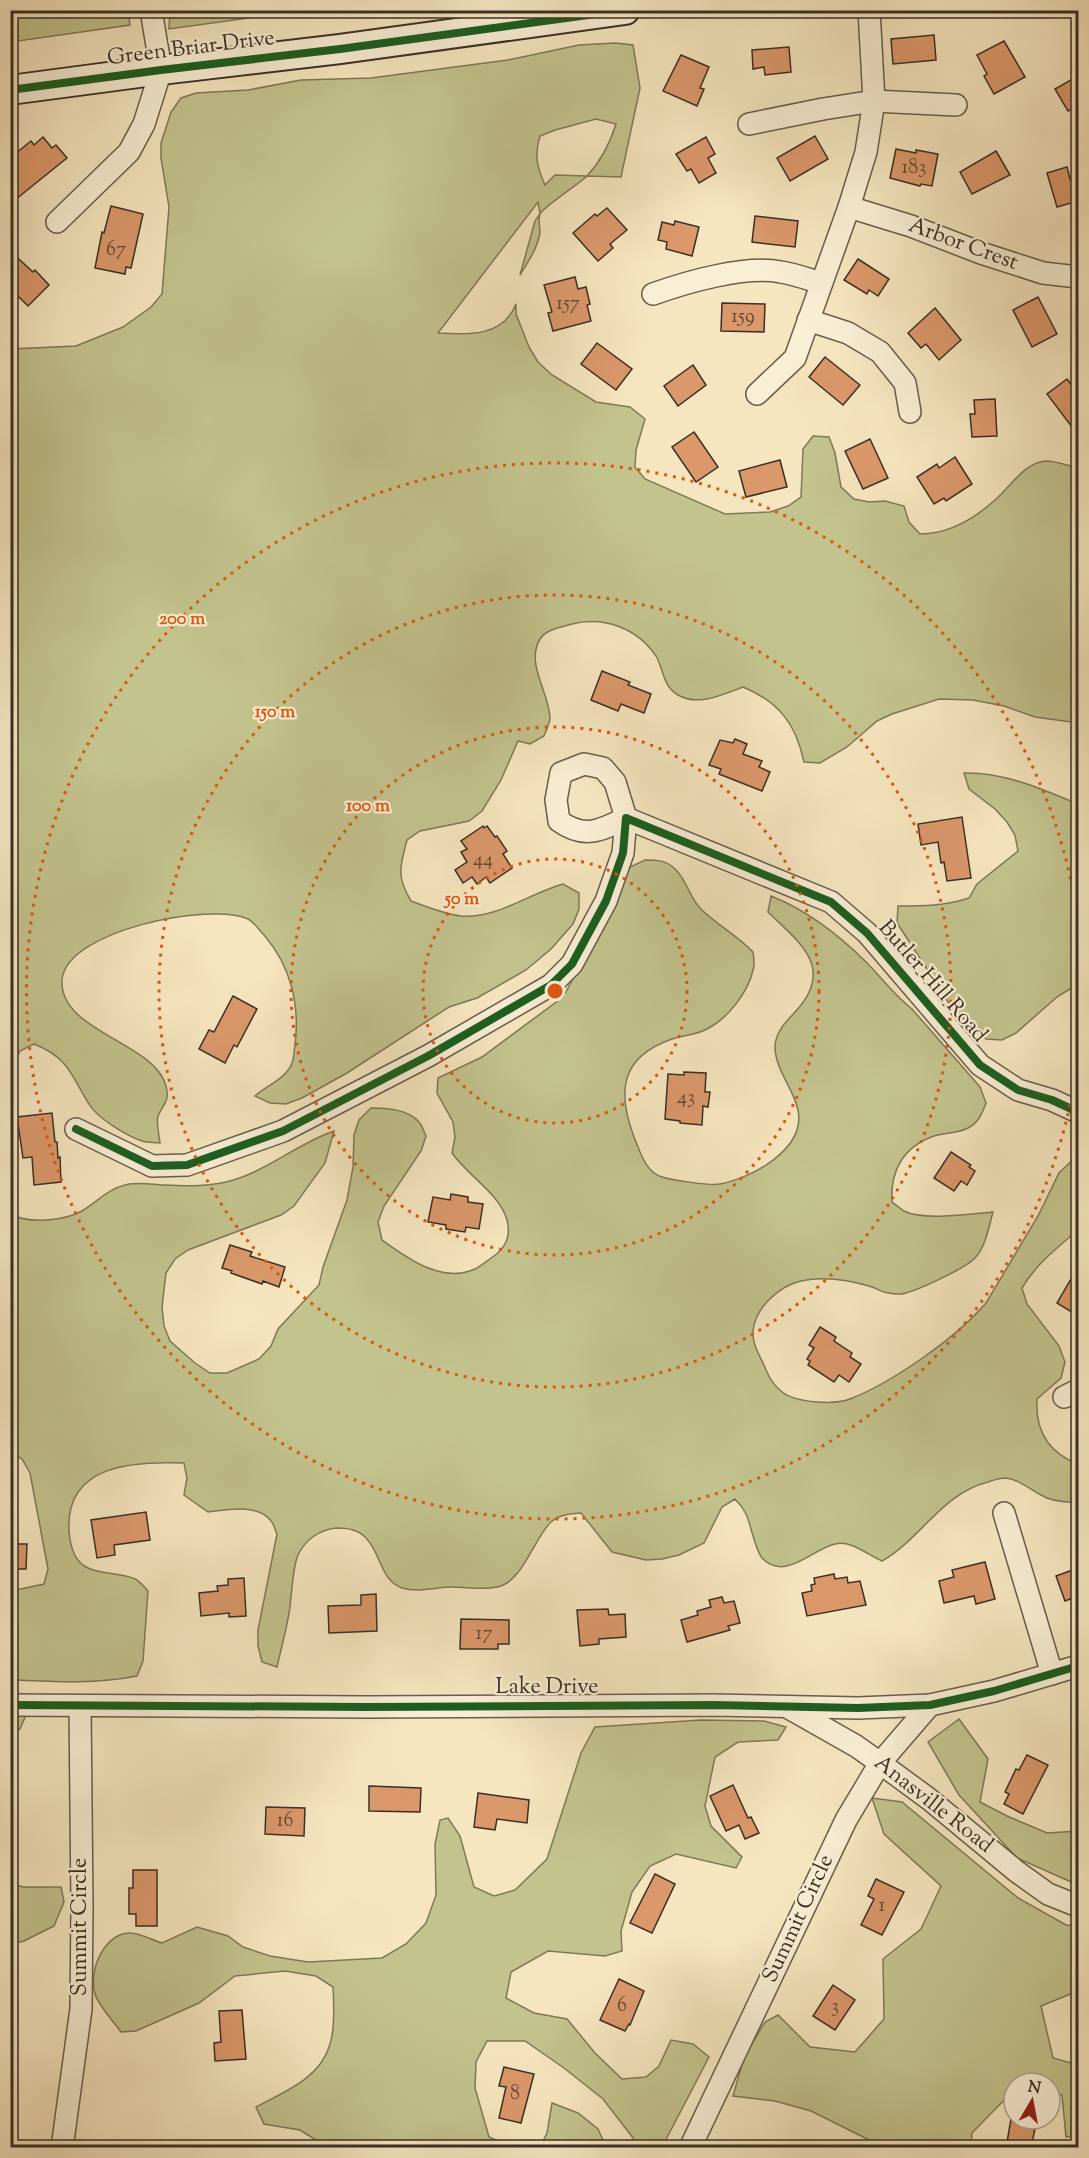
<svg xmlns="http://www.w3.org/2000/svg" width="1089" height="2158" viewBox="0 0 1089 2158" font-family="'Sorts Mill Goudy',serif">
	<rect width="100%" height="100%" fill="#f6e6bf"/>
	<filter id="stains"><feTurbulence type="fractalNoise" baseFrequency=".00333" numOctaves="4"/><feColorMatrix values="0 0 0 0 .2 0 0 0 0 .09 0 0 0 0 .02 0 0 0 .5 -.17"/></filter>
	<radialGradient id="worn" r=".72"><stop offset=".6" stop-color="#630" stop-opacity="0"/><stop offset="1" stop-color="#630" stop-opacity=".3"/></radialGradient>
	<g fill="#c3c38d" stroke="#7e7959" stroke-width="1.5" fill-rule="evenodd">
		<polygon points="10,11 128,11 130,25 11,42"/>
		<polygon points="170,11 170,10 300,11 169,29"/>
		<path d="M615,43L633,45L640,88L621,177L587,176C579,184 542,208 540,214C538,219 540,227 540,233C537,249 528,262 520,275L535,221L540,214L538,202L438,333C468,335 503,337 516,304V314L529,347L538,362L552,375L596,402L630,407L645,419L636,450L635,467L645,479L725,514L770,512L788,506L801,497L803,449L813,436L829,437L835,453L841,487L854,499L869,502L885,501L904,506L909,522L920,534C949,534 974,519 995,500C1010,487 1025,462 1046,461C1056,461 1069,466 1078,468V723L1035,717L1004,706L973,700L939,699L892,714L877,721L847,747L820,763L804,762C796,724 779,702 743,687C724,694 698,707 678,695C662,685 664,670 656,656C637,628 604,616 572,624C562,627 546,629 540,639C525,664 550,693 550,719C549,724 546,731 544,736L530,744L518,741L501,780L482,811L469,821L420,831L407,840C400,867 396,876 411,901C427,907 444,914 461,916C497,919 530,893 563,884L579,893V909L573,924L551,949L526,970L477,998L449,1007L347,1073L302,1098L286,1104L270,1103L255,1096C266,1086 287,1078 292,1063C294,1058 294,1051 295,1045C300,1005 291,966 264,935C259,930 254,922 248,919C211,902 66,930 62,980C59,1032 155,1042 166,1086C170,1102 163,1104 158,1116C156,1122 159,1135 160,1143C154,1142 148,1143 142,1141C127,1136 97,1118 89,1104C71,1075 69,1058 34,1044L20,1051L11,1069V349L76,346L123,327L151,307L162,294L169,207L161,158V143L171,112L181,98L196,93L248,90L301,80L371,78L508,60L579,45ZM596,119L616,124C610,143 601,161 587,176L555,175L545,185C537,167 534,156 540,136L555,130Z"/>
		<path d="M964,773C1004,772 1042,789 1078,804V984L1057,997L1016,1033L1002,1040L986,1039L952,1008L897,923L898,906C923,906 944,906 969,898L977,884L1018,851L1015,835L1007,822L995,809L969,789Z"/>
		<path d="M645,860C657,860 666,860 675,869C688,881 689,899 703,911C719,926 738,936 753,952C754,958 755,965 753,970C748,993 727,1019 707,1029C696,1035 683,1035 672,1039C620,1057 617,1092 634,1137C640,1151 645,1172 662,1177C671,1180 711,1186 720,1184C752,1178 806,1149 798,1110C793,1087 775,1070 775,1046C776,1031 786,1022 795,1012C836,968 800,943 768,912L771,896C806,910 839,935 866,962C882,978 894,995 912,1009L980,1087L986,1103C982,1114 978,1124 966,1129C957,1133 944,1133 934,1136C903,1147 890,1171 892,1202C896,1205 900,1208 904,1211C923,1221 971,1214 993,1212C989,1226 986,1246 975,1258C966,1268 917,1291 902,1294C898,1294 893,1294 889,1293C883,1293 878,1289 872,1287C849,1280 825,1276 801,1281C779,1286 755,1308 753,1331C752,1343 759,1355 764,1365C768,1375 772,1384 781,1391C794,1403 834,1405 850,1399C893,1382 956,1338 986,1303L1038,1216L1059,1173L1078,1155V1230C1057,1248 1036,1264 1022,1288L1027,1304L1059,1346L1065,1362L1061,1378L1037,1399C1035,1431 1049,1453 1078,1464V1502C1067,1502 1057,1502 1047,1498C1032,1492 1022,1480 1006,1478C999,1478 994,1480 988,1482C941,1494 922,1538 882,1561C868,1555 851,1540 835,1544C812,1549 785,1582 762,1558C755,1549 751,1525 746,1514C743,1508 739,1503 735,1499L722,1507L704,1543L679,1555L662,1559L646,1560L612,1552L581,1513C570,1514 560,1514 551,1522C534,1538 522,1583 497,1587C482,1590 467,1587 452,1587C436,1587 419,1593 402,1588C380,1580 381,1553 366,1538C359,1530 347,1528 337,1528C320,1529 305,1540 298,1555C292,1569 292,1597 289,1613C286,1631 281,1649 277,1667L262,1662L258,1646V1630L277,1534C275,1530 274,1524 271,1521C258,1503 226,1510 208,1512L184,1495L187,1478L184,1463C134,1461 65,1464 69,1531C70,1544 73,1560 86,1567C100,1575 120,1572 135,1579C140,1581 144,1587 148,1591L143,1661L137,1676C98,1684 57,1682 17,1680L11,1678V1591L44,1584L48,1569L30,1473L22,1459L11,1452L10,1214C28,1224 64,1221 82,1211C97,1202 108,1189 125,1185C137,1182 150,1184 162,1185C184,1186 204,1187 226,1182C265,1173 296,1144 334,1131L325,1163L294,1206L281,1215L188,1250L175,1259L166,1273L162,1307L164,1326L170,1341L195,1363L210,1373H227L259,1359L271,1346L278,1329L319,1285L323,1267L347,1200L353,1167L354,1135L359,1120L371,1108C386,1108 408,1109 419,1122C422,1125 424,1132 426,1136L421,1151L384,1206L378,1222L382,1240C407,1258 442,1284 475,1269C481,1266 488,1260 494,1256C506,1247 511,1235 507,1220C500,1194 467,1175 452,1153L455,1137L453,1122L437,1093L438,1078L482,1057L563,997L610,911L620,880L630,867Z"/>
		<polygon points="10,1715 26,1715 20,1729 11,1734"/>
		<polygon points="959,1719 988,1759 980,1802 1007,1816 1047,1833 1078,1831 1078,1885 1017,1858 959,1795 928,1742"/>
		<path d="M701,1720L764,1721L786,1727L778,1740L738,1742L715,1757L705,1806L711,1826L742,1857L736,1868L676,1854L650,1866L632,1892L621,1931L622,1951L605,1956L548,1951L511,1972L506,1998L534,2013L567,2019L595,2053L622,2079L646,2077L659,2066L671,2040L693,2044L709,2057L662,2147H640L603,2099L564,2068L525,2041H487L476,2062L475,2088L489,2137L512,2147H316V2140L300,2130L264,2124L256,2107C282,2093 319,2079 329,2047C335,2032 334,2004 333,1987L316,1976L285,1971L235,1976L199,2003L136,2031L121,2032C114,2022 98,2005 95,1994C88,1971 104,1933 130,1933C140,1933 152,1940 162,1943L197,1927L228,1936L243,1947L270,1956L308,1962L382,1958L406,1944L426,1923L436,1895L435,1844L440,1820L448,1818L460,1836L474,1887L494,1896L515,1890L547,1859L581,1753L595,1727Z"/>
		<polygon points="872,1798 902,1802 1018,1898 1066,1925 1078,1926 1078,1991 1041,2006 1053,2058 1078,2065 1078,2136 1066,2137 1062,2095 1050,2094 1050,2083 1014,2083 1014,2090 972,2133 971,2148 878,2147 867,2139 811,2111 775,2101 733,2096 744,2057 765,2022 778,2015 810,2047 855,2052 884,2019 883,1959 921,1929 941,1886 884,1834"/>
		<polygon points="10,1883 23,1887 61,1887 64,1902 54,1926 24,1941 11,1944"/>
		<polygon points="552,2103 578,2113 598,2129 606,2147 540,2147 547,2133"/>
	</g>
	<g fill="#db986b" stroke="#3a2f25" stroke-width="1.5">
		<polygon points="934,35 936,60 893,64 891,39"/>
		<polygon points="1004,41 1025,77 994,94 984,76 987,74 977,55"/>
		<polygon points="789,47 791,72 765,75 764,67 753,69 752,50"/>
		<polygon points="681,55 709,67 700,88 704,89 697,106 663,91"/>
		<polygon points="1078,76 1078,106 1068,111 1055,89"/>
		<polygon points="815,136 828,159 790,181 777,158"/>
		<polygon points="43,137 52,148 56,145 67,158 10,204 10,158 31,141 34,145"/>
		<polygon points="706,137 715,154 708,158 716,173 699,183 691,169 687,171 676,154"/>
		<polygon points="896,149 916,153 916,150 938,154 932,186 921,184 920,186 890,178"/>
		<polygon points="996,151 1010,175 972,194 960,172"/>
		<polygon points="1067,167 1070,179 1078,177 1078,201 1057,207 1047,173"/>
		<polygon points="111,206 143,214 131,268 126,267 125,274 95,268 102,232 104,233"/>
		<polygon points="607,208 627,230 610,244 613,248 598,261 573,233 595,214 597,216"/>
		<polygon points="755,216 798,221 795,247 752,242"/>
		<polygon points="675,221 699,227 692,256 666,249 667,242 658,240 662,222 674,225"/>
		<polygon points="10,251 33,272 35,270 49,285 28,306 19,297 10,306"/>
		<polygon points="858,259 889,279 878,296 869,290 867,294 844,280"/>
		<polygon points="575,277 578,289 586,287 590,304 587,305 591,321 553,331 548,313 552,312 544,285"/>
		<polygon points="1038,297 1057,334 1032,347 1013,310"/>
		<polygon points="722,303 765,304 764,332 721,331"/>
		<polygon points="935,308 961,340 939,360 926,344 921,348 908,333"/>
		<polygon points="597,343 632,369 616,390 581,364"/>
		<polygon points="825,357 860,385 843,405 809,377"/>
		<polygon points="693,365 706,385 678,406 664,386"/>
		<polygon points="1067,379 1078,394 1078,435 1047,394"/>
		<polygon points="995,399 997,436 972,437 970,414 975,414 974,400"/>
		<polygon points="694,432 718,467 696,482 672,447"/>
		<polygon points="870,439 888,478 863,489 845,451"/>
		<polygon points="955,457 972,484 946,501 944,498 934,504 917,477 937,464 939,468"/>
		<polygon points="780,460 787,487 746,497 739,471"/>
		<polygon points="602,671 630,682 628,685 651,694 644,713 621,704 618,711 591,700"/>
		<polygon points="735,739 747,744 743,754 762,761 759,767 770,772 762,791 719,774 721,769 709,765 720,740 733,743"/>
		<polygon points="962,817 971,878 947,881 944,862 941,863 938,842 921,845 918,824"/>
		<polygon points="483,826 484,828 487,826 495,837 497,836 507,851 503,854 512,868 490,883 486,877 477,884 472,877 463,883 455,870 467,862 461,852 467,849 461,841"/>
		<polygon points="233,996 257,1009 237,1047 234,1045 225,1063 199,1049 209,1030 214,1032"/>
		<polygon points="684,1072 706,1073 705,1092 710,1092 708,1107 703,1106 702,1125 680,1123 680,1121 665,1119 668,1074 684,1075"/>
		<polygon points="52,1113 55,1142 57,1142 58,1158 60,1157 61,1182 34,1185 32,1157 23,1158 17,1117"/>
		<polygon points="951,1152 971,1165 969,1167 975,1171 967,1185 961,1181 954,1191 934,1178"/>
		<polygon points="451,1194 468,1197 468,1202 483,1204 479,1229 466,1227 465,1232 446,1229 446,1225 428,1222 433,1197 450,1200"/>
		<polygon points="230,1245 252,1252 250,1256 285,1267 279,1287 263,1281 262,1284 231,1273 232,1271 222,1268"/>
		<polygon points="1078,1267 1078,1316 1057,1303"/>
		<polygon points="820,1327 836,1337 834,1341 852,1353 850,1357 861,1364 849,1382 839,1375 834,1382 808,1365 810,1361 807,1359 814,1348 809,1345"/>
		<polygon points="146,1512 150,1540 114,1545 115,1555 97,1558 91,1520"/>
		<polygon points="10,1544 27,1544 26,1569 10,1569"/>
		<polygon points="985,1562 995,1599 976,1604 974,1596 944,1603 939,1581 954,1577 952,1570"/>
		<polygon points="1078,1568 1078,1596 1065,1601 1056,1576"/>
		<polygon points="834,1574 835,1579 847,1577 848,1583 860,1581 866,1605 807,1616 802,1593 812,1591 811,1585 815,1584 814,1578"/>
		<polygon points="244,1578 246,1616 229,1617 229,1613 201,1616 199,1593 218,1591 217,1586 228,1585 228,1579"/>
		<polygon points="376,1594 377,1631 329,1633 328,1606 361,1605 361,1595"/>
		<polygon points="722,1597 724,1603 734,1601 740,1623 728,1626 730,1630 687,1642 681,1620 698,1615 697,1611 711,1607 709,1600"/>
		<polygon points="608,1609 609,1615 625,1614 626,1637 599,1639 599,1644 580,1646 577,1610"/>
		<polygon points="461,1619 509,1620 509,1644 498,1644 498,1649 460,1649"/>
		<polygon points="1027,1755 1048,1765 1023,1814 1004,1804 1009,1794 1005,1792 1016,1769 1019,1770"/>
		<polygon points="733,1785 748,1818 751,1817 759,1833 745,1839 739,1825 726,1831 710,1796"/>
		<polygon points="369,1786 421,1788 420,1812 369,1811"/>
		<polygon points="478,1793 529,1800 527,1823 497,1819 495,1830 474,1827"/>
		<polygon points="266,1807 305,1808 304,1836 265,1834"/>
		<polygon points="133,1870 157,1870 157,1926 136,1926 136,1914 129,1914 129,1888 133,1888"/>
		<polygon points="655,1874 675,1884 652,1933 630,1923"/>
		<polygon points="876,1879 904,1892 882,1935 861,1925 874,1899 868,1896"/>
		<polygon points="619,1979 644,1991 630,2025 629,2024 625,2031 600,2020"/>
		<polygon points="833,1985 855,2000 835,2030 813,2016"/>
		<polygon points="242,2010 246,2059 215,2061 214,2043 221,2042 219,2011"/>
		<polygon points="504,2067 534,2074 521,2123 499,2118 506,2087 499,2086"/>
		<polygon points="1011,2119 1037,2119 1031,2148 1006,2148"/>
	</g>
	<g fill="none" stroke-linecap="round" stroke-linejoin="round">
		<defs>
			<g id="street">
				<polyline points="749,124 823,109 874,101 956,105"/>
				<polyline points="849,207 911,226 981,253 1043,273 1078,277"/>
				<polyline points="57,222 129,152 144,124 161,70 151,10"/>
				<path d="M653,294C687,282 745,265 781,272C794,274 808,279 821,283"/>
				<polyline points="808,320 848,333 880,352 905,383 910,412"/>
				<polyline points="757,394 795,358 849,207 866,152 874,101 869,10"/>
				<path d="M584,764L603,768L615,782L626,818C600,831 584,839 559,821L556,800L561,773Z"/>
				<polyline points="76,1129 152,1166 187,1165 283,1131 428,1056 551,985 572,964 606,901 623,853 626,818 831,902 867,933 980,1065 1018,1090 1052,1100 1078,1112"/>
				<polyline points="1064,1397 1078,1390"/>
				<polyline points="1004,1513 1052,1674"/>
				<polyline points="10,1705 367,1707 713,1705 858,1708 930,1705 994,1691 1078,1666"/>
				<polyline points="789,1708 856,1746 880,1763 929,1799 1016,1871 1048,1894 1078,1906"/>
				<polyline points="62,2148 81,2009 82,1907 80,1706"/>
				<polyline points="690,2148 846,1820 880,1763 930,1705"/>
			</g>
			<polyline id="secondary" points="10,90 161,70 340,49 625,10"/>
		</defs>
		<use href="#street" stroke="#695d4c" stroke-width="24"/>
		<use href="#secondary" stroke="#3a2f25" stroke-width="32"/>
		<use href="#street" stroke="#f9efd5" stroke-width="21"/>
		<use href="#secondary" stroke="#f9efd5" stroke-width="28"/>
		<defs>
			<g id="cycleway">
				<polyline points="10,90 161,70 340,49 625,10"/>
				<polyline points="76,1129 152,1166 187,1165 283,1131 428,1056 551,985 572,964 606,901 623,853 626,818 831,902 867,933 980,1065 1018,1090 1052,1100 1078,1112"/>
				<polyline points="10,1705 367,1707 713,1705 858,1708 930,1705 994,1691 1078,1666"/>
			</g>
		</defs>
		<use href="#cycleway" stroke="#f9efd5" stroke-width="11"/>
		<use href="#cycleway" stroke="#1b5e20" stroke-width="8"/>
	</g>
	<g fill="none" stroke="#df570d" stroke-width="3" stroke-dasharray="3 6">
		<circle cx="555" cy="991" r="132"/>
		<circle cx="555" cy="991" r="264"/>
		<circle cx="555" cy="991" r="396"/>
		<path d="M1078 1060A528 528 0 1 1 1078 922"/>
	</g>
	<g text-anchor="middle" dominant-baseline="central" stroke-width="4.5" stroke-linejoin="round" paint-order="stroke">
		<g font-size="20" fill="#624936">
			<text x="914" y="168">183</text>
			<text x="116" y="250">67</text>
			<text x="568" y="304">157</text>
			<text x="743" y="317">159</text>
			<text x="483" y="860">44</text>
			<text x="686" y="1098">43</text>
			<text x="484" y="1634">17</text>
			<text x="285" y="1821">16</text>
			<text x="882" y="1906">1</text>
			<text x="622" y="2006">6</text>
			<text x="835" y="2007">3</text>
			<text x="515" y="2094">8</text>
		</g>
		<g font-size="22" fill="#3a2f25" stroke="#f9efd5">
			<text transform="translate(191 49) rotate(-7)">Green Briar Drive</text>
			<text transform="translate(963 245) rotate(20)">Arbor Crest</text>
			<text transform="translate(932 982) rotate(49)">Butler Hill Road</text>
			<text x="547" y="1688">Lake Drive</text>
			<text transform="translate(933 1805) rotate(38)">Anasville Road</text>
			<text transform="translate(799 1919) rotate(-65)">Summit Circle</text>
			<text transform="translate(81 1927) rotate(-90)">Summit Circle</text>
		</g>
	</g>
	<circle cx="555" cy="991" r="9" fill="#df570d" stroke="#f9efd5" stroke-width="3"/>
	<g font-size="18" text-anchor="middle" font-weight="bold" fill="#df570d" stroke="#f9efd5" stroke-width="4.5" stroke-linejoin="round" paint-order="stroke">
		<text x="182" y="624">200 m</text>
		<text x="275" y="717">150 m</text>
		<text x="368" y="811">100 m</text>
		<text x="462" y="904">50 m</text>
	</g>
	<rect width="1089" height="2158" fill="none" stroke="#f6e6bf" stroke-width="36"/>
	<rect x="12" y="12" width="1065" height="2134" fill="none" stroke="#3a2f25" stroke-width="3"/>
	<rect x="18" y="18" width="1053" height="2122" fill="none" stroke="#3a2f25" stroke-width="1.5"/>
	<g transform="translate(1032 2101) rotate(10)"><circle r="28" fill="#f9efd5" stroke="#ada28f" stroke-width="1.5"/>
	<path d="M0-4.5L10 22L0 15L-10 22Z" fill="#8f2418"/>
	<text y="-9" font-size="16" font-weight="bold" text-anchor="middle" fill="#3a2f25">N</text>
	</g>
	<rect width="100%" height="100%" filter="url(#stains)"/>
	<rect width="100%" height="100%" fill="url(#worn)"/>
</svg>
